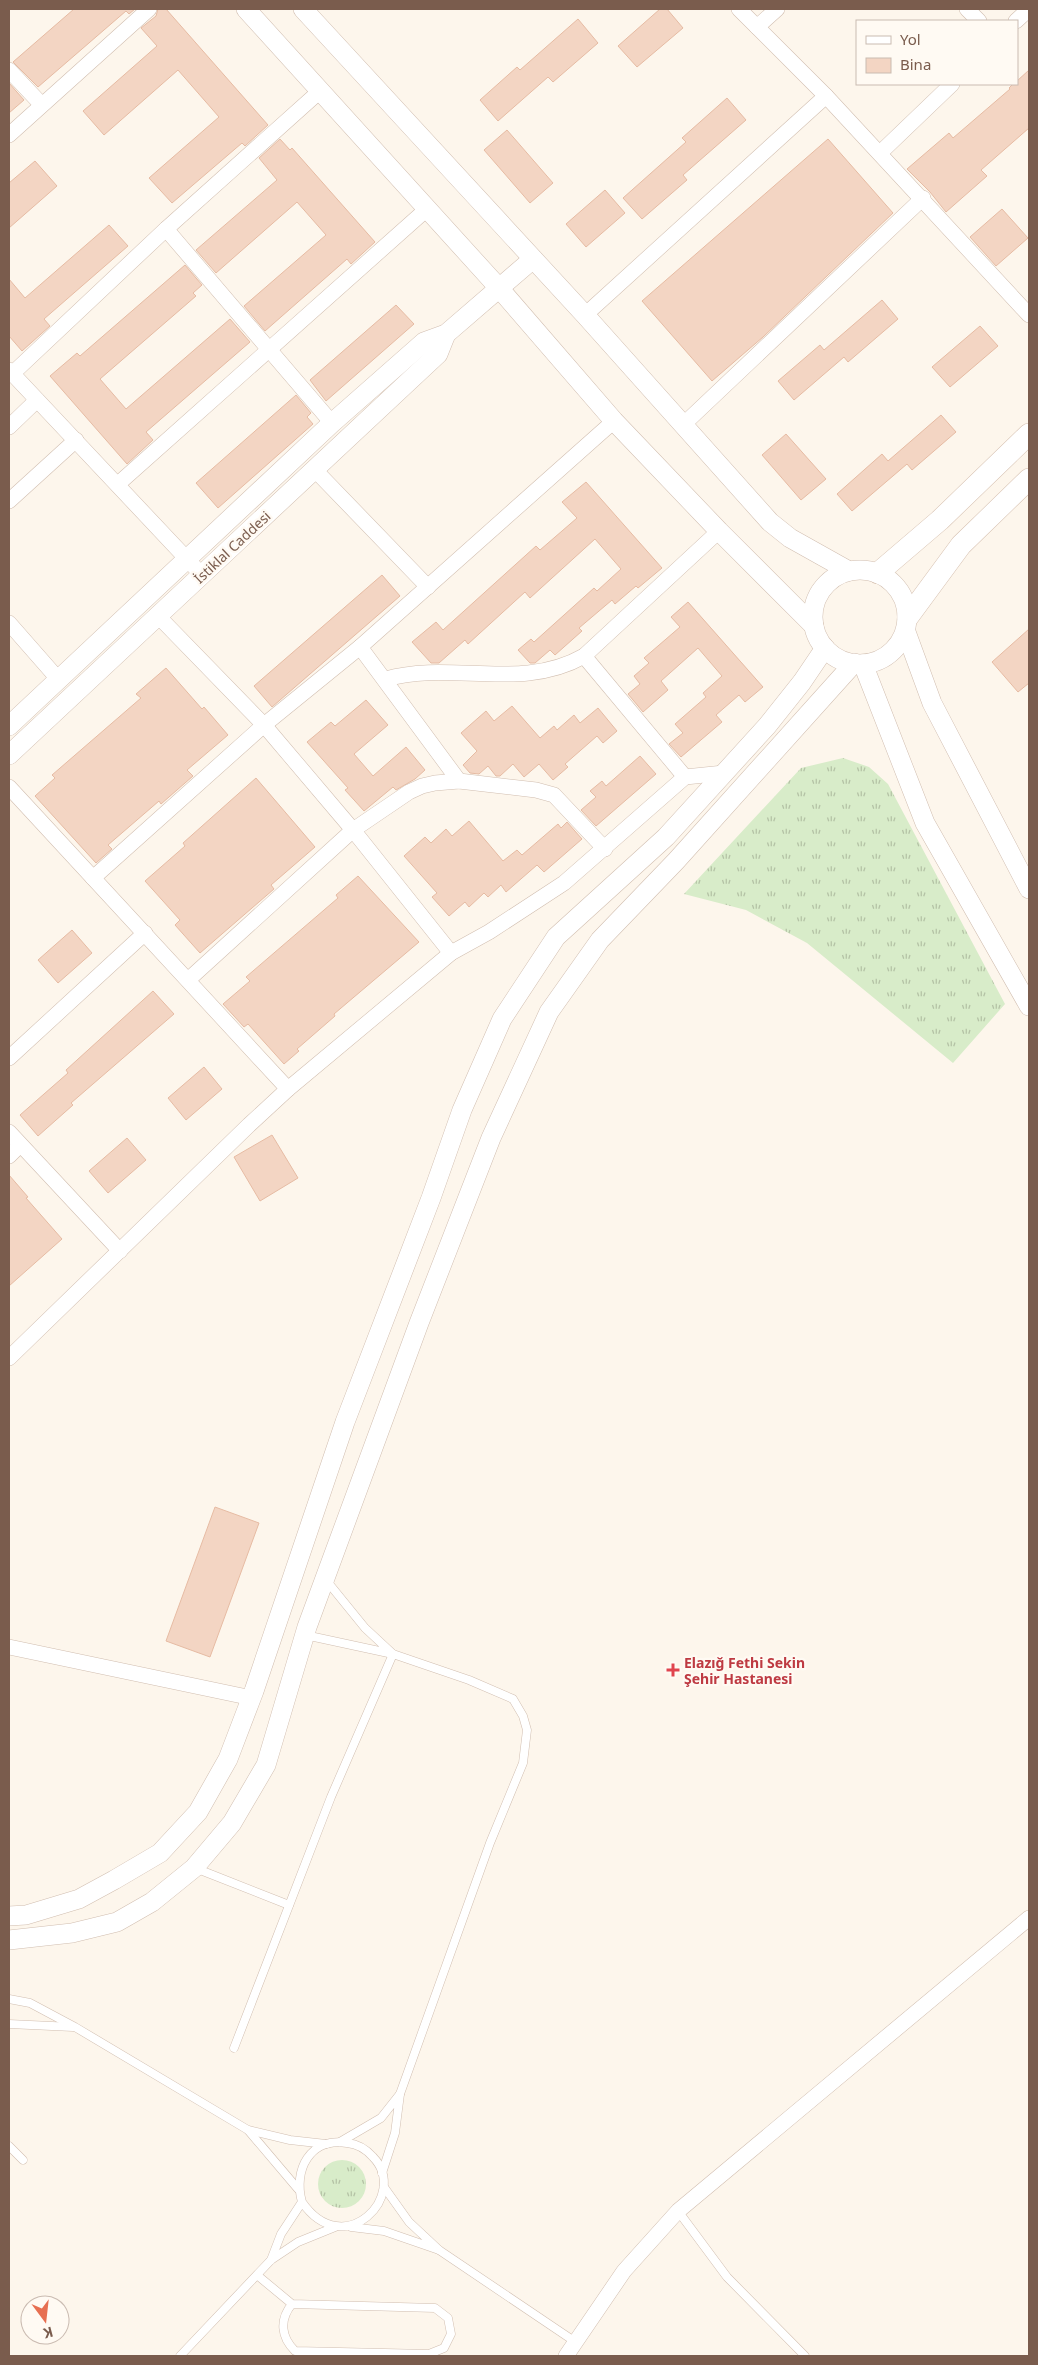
<svg xmlns="http://www.w3.org/2000/svg" width="1038" height="2365" viewBox="0 0 1038 2365" font-family="'Noto Sans',sans-serif">
	<defs>
		<pattern id="grass-tufts" width="24" height="20" patternUnits="userSpaceOnUse" patternTransform="scale(1.25)"><rect width="24" height="20" fill="#d8ecc9"/><path d="M3 7l-1-3M5 7V3M7 7l1-3M15 17l-1-3M17 17v-4M19 17l1-3" fill="none" stroke="#b4c2a5"/></pattern>
	</defs>
	<rect width="100%" height="100%" fill="#fdf6ec"/>
	<g fill="url(#grass-tufts)">
		<polygon points="843,758 869,767 888,784 1005,1004 953,1063 807,943 746,910 684,894 801,768"/>
		<circle cx="342" cy="2184" r="24"/>
	</g>
	<g fill="#f3d5c3" stroke="#e6bba3">
		<polygon points="74,9 135,9 129,14 126,11 38,87 13,62"/>
		<polygon points="158,9 166,9 268,125 245,146 242,143 172,203 149,178 219,117 178,70 104,135 83,111 157,46 141,28 156,16"/>
		<polygon points="660,9 667,9 683,28 637,67 618,46"/>
		<polygon points="578,19 598,43 553,82 548,77 498,121 480,100 517,67 520,70"/>
		<polygon points="1029,70 1029,128 981,170 987,176 946,212 930,192 907,169 949,133 953,138 1010,89 1009,88 1013,84 1017,84 1017,81"/>
		<polygon points="9,83 24,100 9,113"/>
		<polygon points="727,98 746,120 683,175 687,180 642,219 623,198 686,142 682,138"/>
		<polygon points="507,130 553,183 530,203 484,150"/>
		<polygon points="280,139 290,150 292,148 375,242 351,264 347,259 265,331 244,306 326,235 297,202 216,273 196,250 277,180 259,158"/>
		<polygon points="828,139 893,213 763,337 712,381 642,301"/>
		<polygon points="35,161 57,186 9,228 9,183"/>
		<polygon points="605,190 625,213 586,247 566,224"/>
		<polygon points="1002,209 1028,238 996,266 970,237"/>
		<polygon points="109,225 128,246 44,319 50,326 22,351 9,336 9,279 25,298"/>
		<polygon points="185,265 202,285 193,293 196,296 100,379 126,409 230,319 250,342 146,432 153,440 127,464 50,376 77,353 80,356"/>
		<polygon points="882,300 898,319 848,362 844,357 794,400 778,381 820,345 824,350"/>
		<polygon points="396,305 414,324 326,401 310,380"/>
		<polygon points="980,326 998,346 950,387 932,367"/>
		<polygon points="296,395 311,413 307,417 313,424 218,508 196,483"/>
		<polygon points="941,415 956,432 912,470 907,464 852,511 837,494 882,454 888,461"/>
		<polygon points="786,434 826,479 801,500 762,455"/>
		<polygon points="586,482 662,568 638,588 636,586 615,604 612,600 579,628 582,631 555,655 550,650 535,663 530,663 518,650 531,639 534,642 594,588 597,591 621,569 595,539 530,598 525,592 468,644 465,640 439,663 431,663 412,642 436,622 443,630 536,546 540,550 577,518 562,502"/>
		<polygon points="382,575 400,596 272,707 254,686"/>
		<polygon points="688,602 763,687 745,702 739,695 716,715 722,722 681,757 669,744 683,733 675,724 706,697 703,693 722,676 698,648 661,681 668,690 643,712 628,694 640,684 634,676 649,663 644,658 680,627 671,617"/>
		<polygon points="1029,629 1029,683 1018,692 992,662"/>
		<polygon points="166,668 202,709 204,707 228,735 187,770 193,776 161,804 159,801 108,845 112,849 96,863 35,796 55,778 52,775 141,698 136,694"/>
		<polygon points="366,700 388,725 354,754 373,776 406,747 425,770 415,779 396,790 393,787 364,811 345,790 348,788 307,742 331,722 335,726"/>
		<polygon points="512,706 540,738 554,726 557,730 574,715 580,723 598,708 617,731 603,743 597,736 565,764 568,767 553,780 539,764 524,777 513,764 500,776 496,776 488,766 479,774 470,773 463,765 477,751 461,733 486,711 494,721"/>
		<polygon points="640,756 656,774 596,826 581,810 596,797 590,791 602,781 606,786"/>
		<polygon points="256,778 315,847 271,885 274,889 200,953 175,925 180,920 145,881 185,846 183,843"/>
		<polygon points="469,821 503,861 517,850 522,855 558,824 561,828 567,822 582,839 544,872 537,865 506,892 501,885 488,897 484,893 469,907 465,902 449,916 432,897 437,893 404,856 425,837 431,843 446,829 452,836"/>
		<polygon points="358,876 419,942 334,1014 335,1016 297,1049 299,1051 284,1064 248,1024 244,1027 223,1004 250,981 246,977 338,898 336,895"/>
		<polygon points="72,930 92,953 58,983 38,960"/>
		<polygon points="153,991 174,1014 71,1103 73,1105 38,1136 20,1115 68,1073 66,1070"/>
		<polygon points="204,1067 222,1089 186,1120 168,1098"/>
		<polygon points="272,1135 298,1178 260,1201 234,1157"/>
		<polygon points="127,1138 146,1160 108,1193 89,1171"/>
		<polygon points="9,1175 28,1197 26,1198 62,1239 9,1286"/>
		<polygon points="215,1507 259,1523 210,1657 166,1641"/>
	</g>
	<g fill="none" stroke-linecap="round" stroke-linejoin="round">
		<defs>
			<g id="service">
				<polyline points="305,1635 393,1654 365,1628 326,1580"/>
				<polyline points="195,1868 289,1905"/>
				<polyline points="9,1999 30,2003 75,2027 248,2130 290,2140 326,2144"/>
				<polyline points="9,2024 73,2027"/>
				<polyline points="234,2048 331,1797 393,1654 469,1680 513,1699 523,1716 527,1730 523,1763 490,1843 400,2094"/>
				<polyline points="248,2130 298,2189"/>
				<polyline points="340,2142 381,2118 400,2094 395,2133 382,2173"/>
				<polyline points="9,2146 23,2160"/>
				<polyline points="678,2211 727,2277 805,2356"/>
				<polyline points="351,2227 384,2231 439,2250 409,2222 384,2187"/>
				<polyline points="439,2250 574,2341"/>
				<path d="M271,2260L281,2234L302,2202C293,2170 310,2137 347,2143C358,2144 366,2149 373,2157C410,2195 344,2263 302,2202"/>
				<path d="M257,2275L292,2304L435,2308L448,2318L451,2334L444,2348L429,2354L295,2351C281,2337 279,2320 292,2304"/>
				<polyline points="180,2356 271,2260 298,2242 335,2227"/>
			</g>
			<g id="minor">
				<polyline points="739,9 826,96 1029,315"/>
				<polyline points="967,9 979,21"/>
				<polyline points="1016,21 1029,9"/>
				<polyline points="757,27 777,9"/>
				<polyline points="9,70 41,104"/>
				<polyline points="9,135 149,9"/>
				<polyline points="880,153 952,84"/>
				<polyline points="166,229 332,423"/>
				<polyline points="585,315 826,96"/>
				<polyline points="9,370 202,575"/>
				<polyline points="12,374 166,229 320,91"/>
				<polyline points="684,424 923,198"/>
				<polyline points="9,427 37,400"/>
				<polyline points="315,470 428,587"/>
				<polyline points="118,484 428,208"/>
				<polyline points="9,501 76,440"/>
				<polyline points="159,617 264,725 353,830 451,953"/>
				<polyline points="9,623 59,680"/>
				<polyline points="360,647 459,781 536,790 554,795 605,849"/>
				<polyline points="584,656 685,777"/>
				<path d="M386,679C450,660 521,692 584,656L719,531"/>
				<polyline points="9,787 288,1089"/>
				<polyline points="93,878 264,725 360,647 614,421"/>
				<polyline points="188,980 353,830 409,792 422,786 435,783 459,781"/>
				<polyline points="9,1058 145,933"/>
				<polyline points="9,1132 120,1251"/>
				<polyline points="9,1156 20,1145"/>
				<polyline points="9,1358 249,1125 288,1089 451,953 489,932 564,883 685,777 724,773"/>
				<polyline points="9,1647 252,1698"/>
				<polyline points="566,2356 624,2271 678,2211 1029,1918"/>
			</g>
			<g id="tertiary">
				<polyline points="246,9 499,288 614,421 719,531 814,626"/>
				<polyline points="303,9 585,315 770,522 790,538 849,571"/>
				<circle cx="860" cy="617" r="47"/>
				<polyline points="906,632 932,703 1029,889"/>
				<polyline points="863,664 925,823 1029,1006"/>
				<polyline points="9,726 332,423 424,342 446,334 533,259"/>
				<polyline points="9,755 438,354 446,334"/>
				<polyline points="9,1916 26,1915 79,1899 114,1880 160,1853 198,1812 228,1759 254,1691 345,1422 431,1198 462,1110 502,1019 556,937 666,837 767,726 802,682 825,648"/>
				<polyline points="9,1940 72,1933 117,1922 152,1902 194,1868 232,1823 266,1765 307,1627 419,1323 491,1138 549,1012 600,940 676,861 854,663"/>
			</g>
			<g id="secondary">
				<polyline points="878,573 940,520 1029,434"/>
				<polyline points="908,617 961,545 1029,479"/>
			</g>
		</defs>
		<use href="#service" stroke="#d1beb0" stroke-width="9"/>
		<use href="#minor" stroke="#d1beb0" stroke-width="16"/>
		<use href="#tertiary" stroke="#d1beb0" stroke-width="20"/>
		<use href="#secondary" stroke="#d6c0b0" stroke-width="22"/>
		<use href="#service" stroke="#fff" stroke-width="8"/>
		<use href="#minor" stroke="#fff" stroke-width="15"/>
		<use href="#tertiary" stroke="#fff" stroke-width="19"/>
		<use href="#secondary" stroke="#fff" stroke-width="21"/>
	</g>
	<path fill="#e0444e" stroke="#fffaf3" stroke-width="2" d="M670.5 1662.5h5v5h5v5h-5v5h-5v-5h-5v-5h5z"/>
	<g text-anchor="middle" dominant-baseline="central" stroke-width="4.5" stroke-linejoin="round" paint-order="stroke">
		<g font-size="14" fill="#7a5c4d" stroke="#fffaf3">
			<text transform="translate(232 547) rotate(-43)">İstiklal Caddesi</text>
		</g>
		<g font-size="14" font-weight="bold" fill="#be3a42" stroke="#fffaf3" text-anchor="start">
			<text x="684" y="1662">Elazığ Fethi Sekin<tspan x="684" dy="16">Şehir Hastanesi</tspan></text>
		</g>
	</g>
	<rect width="1038" height="2365" fill="none" stroke="#7a5c4d" stroke-width="20"/>
	<rect x="856" y="20" width="162" height="65" fill="#fffaf3" stroke="#cabbb1"/>
	<rect x="866" y="36" width="25" height="8" fill="#ffffff" stroke="#cabbb1"/>
	<text x="900" y="45" font-size="15" fill="#7a5c4d">Yol</text>
	<rect x="866" y="58" width="25" height="15" fill="#f3d5c3" stroke="#cabbb1"/>
	<text x="900" y="70" font-size="15" fill="#7a5c4d">Bina</text>
	<g transform="translate(45 2320) rotate(165)"><circle r="24" fill="#fffaf3" stroke="#cabbb1"/>
	<path d="M0-4L9 19L0 12L-9 19Z" fill="#e76f51"/>
	<text y="-8" font-size="14" font-weight="bold" text-anchor="middle" fill="#7a5c4d">K</text>
	</g>
</svg>
